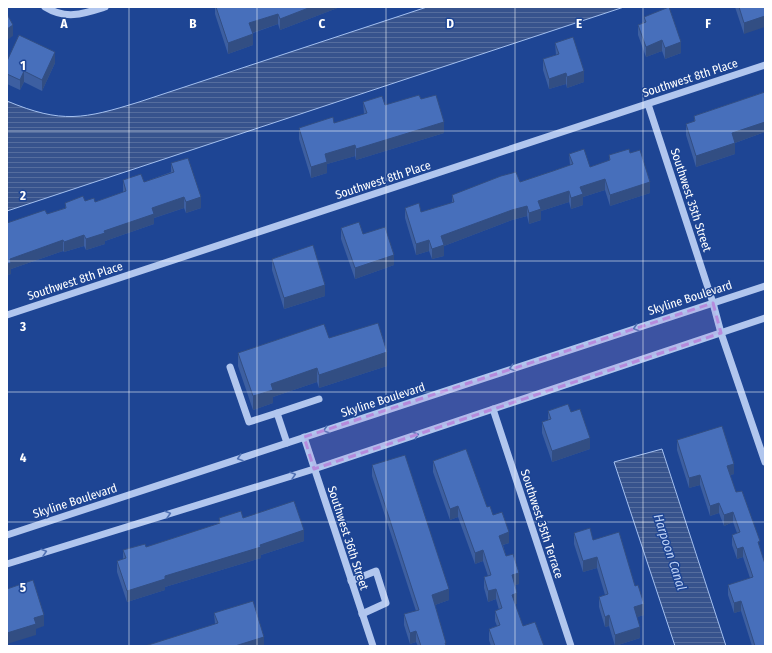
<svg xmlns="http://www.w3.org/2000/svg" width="772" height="653" viewBox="0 0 772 653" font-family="'Fira Sans Condensed',sans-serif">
	<defs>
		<pattern id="water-rules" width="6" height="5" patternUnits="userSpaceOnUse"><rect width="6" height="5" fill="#37538d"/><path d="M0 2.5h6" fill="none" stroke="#556d9e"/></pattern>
	</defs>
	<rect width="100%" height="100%" fill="#1e4594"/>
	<g fill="url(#water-rules)" stroke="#a4c0f0">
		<path d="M427,7H624L7,211V101C62,124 84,119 139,102Z"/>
		<polygon points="662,449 726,646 675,646 614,462"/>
	</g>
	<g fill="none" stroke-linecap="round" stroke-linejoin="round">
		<g stroke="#b1c6ee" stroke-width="7">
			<path d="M45,7C66,20 83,14 105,7"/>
			<polyline points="648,104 713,303 721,333 765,462"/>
			<polyline points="7,315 765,65"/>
			<polyline points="230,367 249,422 277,413 287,443"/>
			<polyline points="493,409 571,646"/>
			<polyline points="277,413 319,399"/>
			<polyline points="304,437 373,646"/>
			<polyline points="7,535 765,286"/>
			<polyline points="7,564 314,469 765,318"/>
			<polyline points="351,581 376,571 386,603 362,614"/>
		</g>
	</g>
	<g fill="#3d5fa1">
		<polygon points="215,7 340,7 280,30 278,24 253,33 253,45 228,54 215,14"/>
		<polygon points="735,7 765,7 744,34"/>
		<polygon points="644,17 681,53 665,59 662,51 646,57 638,35 638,25 644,22"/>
		<polygon points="555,43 584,82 567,88 566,84 549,89 543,70 543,59 556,55"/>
		<polygon points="7,61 55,63 42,91 24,82 20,90 7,84"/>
		<polygon points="765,92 765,132 735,143 735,154 696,167 686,135 686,124 694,122 694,116"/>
		<polygon points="421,99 444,133 356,160 355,156 327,164 327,173 311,178 299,139 299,128 334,123 364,114 363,102 385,105"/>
		<polygon points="630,153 650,193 610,206 605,190 583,197 583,205 571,209 569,202 541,211 541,220 529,224 527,216 512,220 444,246 444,256 432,259 429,251 416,255 405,218 405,208 421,212 452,203 452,195 520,182 553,171 570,165 569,154 590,167 609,161 609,155"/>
		<polygon points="171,163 201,208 186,213 184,208 154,218 154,224 105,241 105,244 86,250 84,246 64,252 63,251 11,269 11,274 7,275 7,223 47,214 65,208 65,203 85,201 95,202 123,192 123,180 144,182 171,172"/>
		<polygon points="341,228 363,234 394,265 355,279 341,239"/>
		<polygon points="272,259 325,296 284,309 272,270"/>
		<polygon points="329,338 387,366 319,388 317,382 273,397 273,403 253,410 238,366 238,353"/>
		<polygon points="548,411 571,412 590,449 552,462 542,433 542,422 548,420"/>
		<polygon points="677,440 734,474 730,475 736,492 760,547 765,646 752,646 741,611 734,613 728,595 728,585 750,578 743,557 737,559 732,545 732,535 737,533 733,522 724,526 719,513 710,516 700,485 689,488 677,450"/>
		<polygon points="433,461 487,507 493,515 509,543 503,545 506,556 519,584 515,585 517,604 515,604 523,626 544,646 491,646 489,640 489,629 497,626 495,621 495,611 499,610 496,599 488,602 484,588 484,577 488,576 483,561 475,564 458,517 450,520 433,472"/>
		<polygon points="372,465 449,600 435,605 446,646 418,646 416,642 410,644 404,625 404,614 416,611 372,476"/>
		<polygon points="219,518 243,518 304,541 261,555 261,558 165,587 165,590 127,602 117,572 117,561 123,559 123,550 146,547 219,524"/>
		<polygon points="574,533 593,540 644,615 637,617 640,638 615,646 609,626 605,627 599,607 599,597 605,595 597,568 583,572 574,544"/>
		<polygon points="214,613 264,646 215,624"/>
	</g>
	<g fill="#324e83">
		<polygon points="311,7 340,7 280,30 280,19"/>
		<polygon points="278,14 278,24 249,34 249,23"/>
		<polygon points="765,16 765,27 744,34 744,23"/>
		<polygon points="13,25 13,36 7,40 7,29"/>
		<polygon points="253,34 253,45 228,54 228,43"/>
		<polygon points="662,40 662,51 646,57 646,47"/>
		<polygon points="681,42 681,53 665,59 665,48"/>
		<polygon points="55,52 55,63 42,91 42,80"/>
		<polygon points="24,71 24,82 20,90 20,80"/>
		<polygon points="584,71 584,82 567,88 567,77"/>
		<polygon points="566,73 566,84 549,89 549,79"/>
		<polygon points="444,122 444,133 356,160 356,149"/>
		<polygon points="765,122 765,132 732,144 732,133"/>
		<polygon points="735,143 735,154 696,167 696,156"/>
		<polygon points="355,145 355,156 327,164 327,173 311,178 311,167 325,154"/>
		<polygon points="605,179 605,190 583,197 583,205 571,209 571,198 580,187"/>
		<polygon points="650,182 650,193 610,206 610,195"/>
		<polygon points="569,191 569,202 541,211 541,220 529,224 529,213 538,201"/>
		<polygon points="184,197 184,208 154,218 154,224 105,241 105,244 86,250 86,239 152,208"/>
		<polygon points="201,197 201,208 186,213 186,202"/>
		<polygon points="527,206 527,216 512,220 444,246 444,256 432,259 432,249 441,236 512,210"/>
		<polygon points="84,235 84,246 64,252 64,242"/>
		<polygon points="63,240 63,251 11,269 11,274 7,275 7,264 10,259"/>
		<polygon points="429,240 429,251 416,255 416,244"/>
		<polygon points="394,255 394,265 355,279 355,268"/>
		<polygon points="325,285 325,296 284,309 284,298"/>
		<polygon points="387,352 387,366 319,388 319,375"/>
		<polygon points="317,368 317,382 273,397 273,403 253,410 253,396 271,384"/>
		<polygon points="590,438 590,449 552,462 552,451"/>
		<polygon points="734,464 734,474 727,476 727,466"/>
		<polygon points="700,475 700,485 689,488 689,478"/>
		<polygon points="719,503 719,513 710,516 710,506"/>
		<polygon points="458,506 458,517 450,520 450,509"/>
		<polygon points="733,512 733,522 724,526 724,515"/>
		<polygon points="304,530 304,541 261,555 261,558 165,587 165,590 127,602 127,591 165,576"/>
		<polygon points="509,532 509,543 499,546 499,536"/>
		<polygon points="743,547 743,557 737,559 737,549"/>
		<polygon points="483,550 483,561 475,564 475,553"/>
		<polygon points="597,557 597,568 583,572 583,561"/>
		<polygon points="519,573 519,584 512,586 512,575"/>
		<polygon points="449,589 449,600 432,606 432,595"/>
		<polygon points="496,589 496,599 488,602 488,591"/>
		<polygon points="517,593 517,604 512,605 512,595"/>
		<polygon points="741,601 741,611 734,613 734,603"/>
		<polygon points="644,604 644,615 634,618 634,607"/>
		<polygon points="44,615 44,626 36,629 36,635 7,644 7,633 34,618"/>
		<polygon points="609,615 609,626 605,627 605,617"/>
		<polygon points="640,627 640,638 615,646 615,635"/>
		<polygon points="416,631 416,642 410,644 410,633"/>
		<polygon points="264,637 264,646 235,646"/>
	</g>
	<g fill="#476fbb" stroke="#324e83">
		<polygon points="216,7 311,7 280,19 278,14 249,23 253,34 228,43"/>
		<polygon points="669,7 681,42 665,48 662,40 646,47 638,25 646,22 644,17"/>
		<polygon points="739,7 765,7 765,16 744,23"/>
		<polygon points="7,14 13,25 7,29"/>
		<polygon points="19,35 55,52 42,80 24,71 20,80 7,74 7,61"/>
		<polygon points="573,37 584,71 567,77 566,73 549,79 543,59 559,54 555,43"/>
		<polygon points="765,92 765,122 732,133 735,143 696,156 686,124 695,121 694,116"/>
		<polygon points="419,95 421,99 436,95 444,122 356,149 355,145 325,154 327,162 311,167 299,128 333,117 334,123 367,113 363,102 382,96 385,105"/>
		<polygon points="584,149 590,167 610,160 609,155 629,149 630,153 640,150 650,182 610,195 605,179 580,187 583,194 571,198 569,191 538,201 541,209 529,213 527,206 512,210 441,236 444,245 432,249 429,240 416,244 405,208 419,203 421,212 454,202 452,195 501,176 516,172 520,182 553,171 573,164 569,154"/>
		<polygon points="188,158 201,197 186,202 184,197 152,208 154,214 104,231 105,233 86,239 84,235 64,242 63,240 10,259 11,263 7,264 7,223 45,210 47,214 66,208 65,203 83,196 85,201 94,198 95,202 126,191 123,180 141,174 144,182 174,172 171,163"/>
		<polygon points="359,222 363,234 385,227 394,255 355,268 341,228"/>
		<polygon points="313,245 325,285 284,298 272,259"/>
		<polygon points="378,323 387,352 319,375 317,368 271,384 273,390 253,396 238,353 324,324 329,338"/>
		<polygon points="568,404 571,412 580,409 590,438 552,451 542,422 551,419 548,411"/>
		<polygon points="722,426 734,464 727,466 736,492 742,491 760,541 758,542 765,564 765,646 753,646 755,646 741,601 734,603 728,585 753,577 743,547 737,549 732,535 740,532 733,512 724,515 719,503 710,506 700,475 689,478 677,440"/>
		<polygon points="466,449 487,507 490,506 493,515 502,512 509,532 499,536 506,556 513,554 519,573 512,575 517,593 512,595 523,626 535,622 544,646 495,646 489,629 500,625 495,611 502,608 496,589 488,591 484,577 491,575 483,550 475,553 458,506 450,509 433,461"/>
		<polygon points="405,455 449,589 432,595 446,643 445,643 446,646 421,646 416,631 410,633 404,614 419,610 372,465"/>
		<polygon points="294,501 304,530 260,545 261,547 165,576 165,579 127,591 117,561 126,558 123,550 145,544 146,547 220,523 219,518 241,511 243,518"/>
		<polygon points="590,528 593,540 619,532 635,586 638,585 644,604 634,607 640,627 615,635 609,615 605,617 599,597 608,594 597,557 583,561 574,533"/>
		<polygon points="33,580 44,615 34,618 36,624 7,633 7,589"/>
		<polygon points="253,601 264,637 235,646 145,646 218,623 214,613"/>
	</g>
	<defs><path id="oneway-chevron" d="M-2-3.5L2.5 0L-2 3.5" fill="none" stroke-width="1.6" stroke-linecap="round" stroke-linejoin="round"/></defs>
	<g stroke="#5172b4">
		<use href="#oneway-chevron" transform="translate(636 328) rotate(162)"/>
		<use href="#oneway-chevron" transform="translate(512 368) rotate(162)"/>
		<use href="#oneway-chevron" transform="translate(326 430) rotate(162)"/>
		<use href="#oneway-chevron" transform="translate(416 435) rotate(-19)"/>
		<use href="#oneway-chevron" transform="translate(240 458) rotate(162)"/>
		<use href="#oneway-chevron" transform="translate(293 475) rotate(-17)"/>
		<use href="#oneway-chevron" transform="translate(168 514) rotate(-17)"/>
		<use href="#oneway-chevron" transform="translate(44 552) rotate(-17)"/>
	</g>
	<path fill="#b68bdc" fill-opacity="0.2" stroke="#b68bdc" stroke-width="3" stroke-dasharray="8 5" stroke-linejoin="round" d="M713,303L721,333L314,469L304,437Z"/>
	<path fill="none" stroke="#fff" stroke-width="1" stroke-opacity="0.55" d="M129,7V646M257,7V646M386,7V646M515,7V646M643,7V646M7,131H765M7,261H765M7,392H765M7,522H765"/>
	<g text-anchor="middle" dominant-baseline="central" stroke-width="3" stroke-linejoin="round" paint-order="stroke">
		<g font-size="12" fill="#fff" stroke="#1e4594">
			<text transform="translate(690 78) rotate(-18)">Southwest 8th Place</text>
			<text transform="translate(383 180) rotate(-18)">Southwest 8th Place</text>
			<text transform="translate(691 200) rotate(72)">Southwest 35th Street</text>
			<text transform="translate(75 281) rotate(-18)">Southwest 8th Place</text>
			<text transform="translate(690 298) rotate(-18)">Skyline Boulevard</text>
			<text transform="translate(383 400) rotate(-18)">Skyline Boulevard</text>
			<text transform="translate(75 501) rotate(-18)">Skyline Boulevard</text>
			<text transform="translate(542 524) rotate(72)">Southwest 35th Terrace</text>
			<text transform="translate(348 538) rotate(72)">Southwest 36th Street</text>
		</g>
		<g font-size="13" font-style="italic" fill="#bdd1f5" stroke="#1e4594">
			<text transform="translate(670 552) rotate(72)">Harpoon Canal</text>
		</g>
	</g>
	<g font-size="13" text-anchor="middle" font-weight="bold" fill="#fff" stroke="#1e4594" stroke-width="3" stroke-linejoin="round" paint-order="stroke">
		<text x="64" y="28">A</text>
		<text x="193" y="28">B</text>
		<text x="322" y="28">C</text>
		<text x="450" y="28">D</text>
		<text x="579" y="28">E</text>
		<text x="708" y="28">F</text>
		<text x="23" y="70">1</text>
		<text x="23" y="200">2</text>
		<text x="23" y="331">3</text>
		<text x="23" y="462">4</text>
		<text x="23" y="592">5</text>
	</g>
	<rect width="772" height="653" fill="none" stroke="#ffffff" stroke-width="16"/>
</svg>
